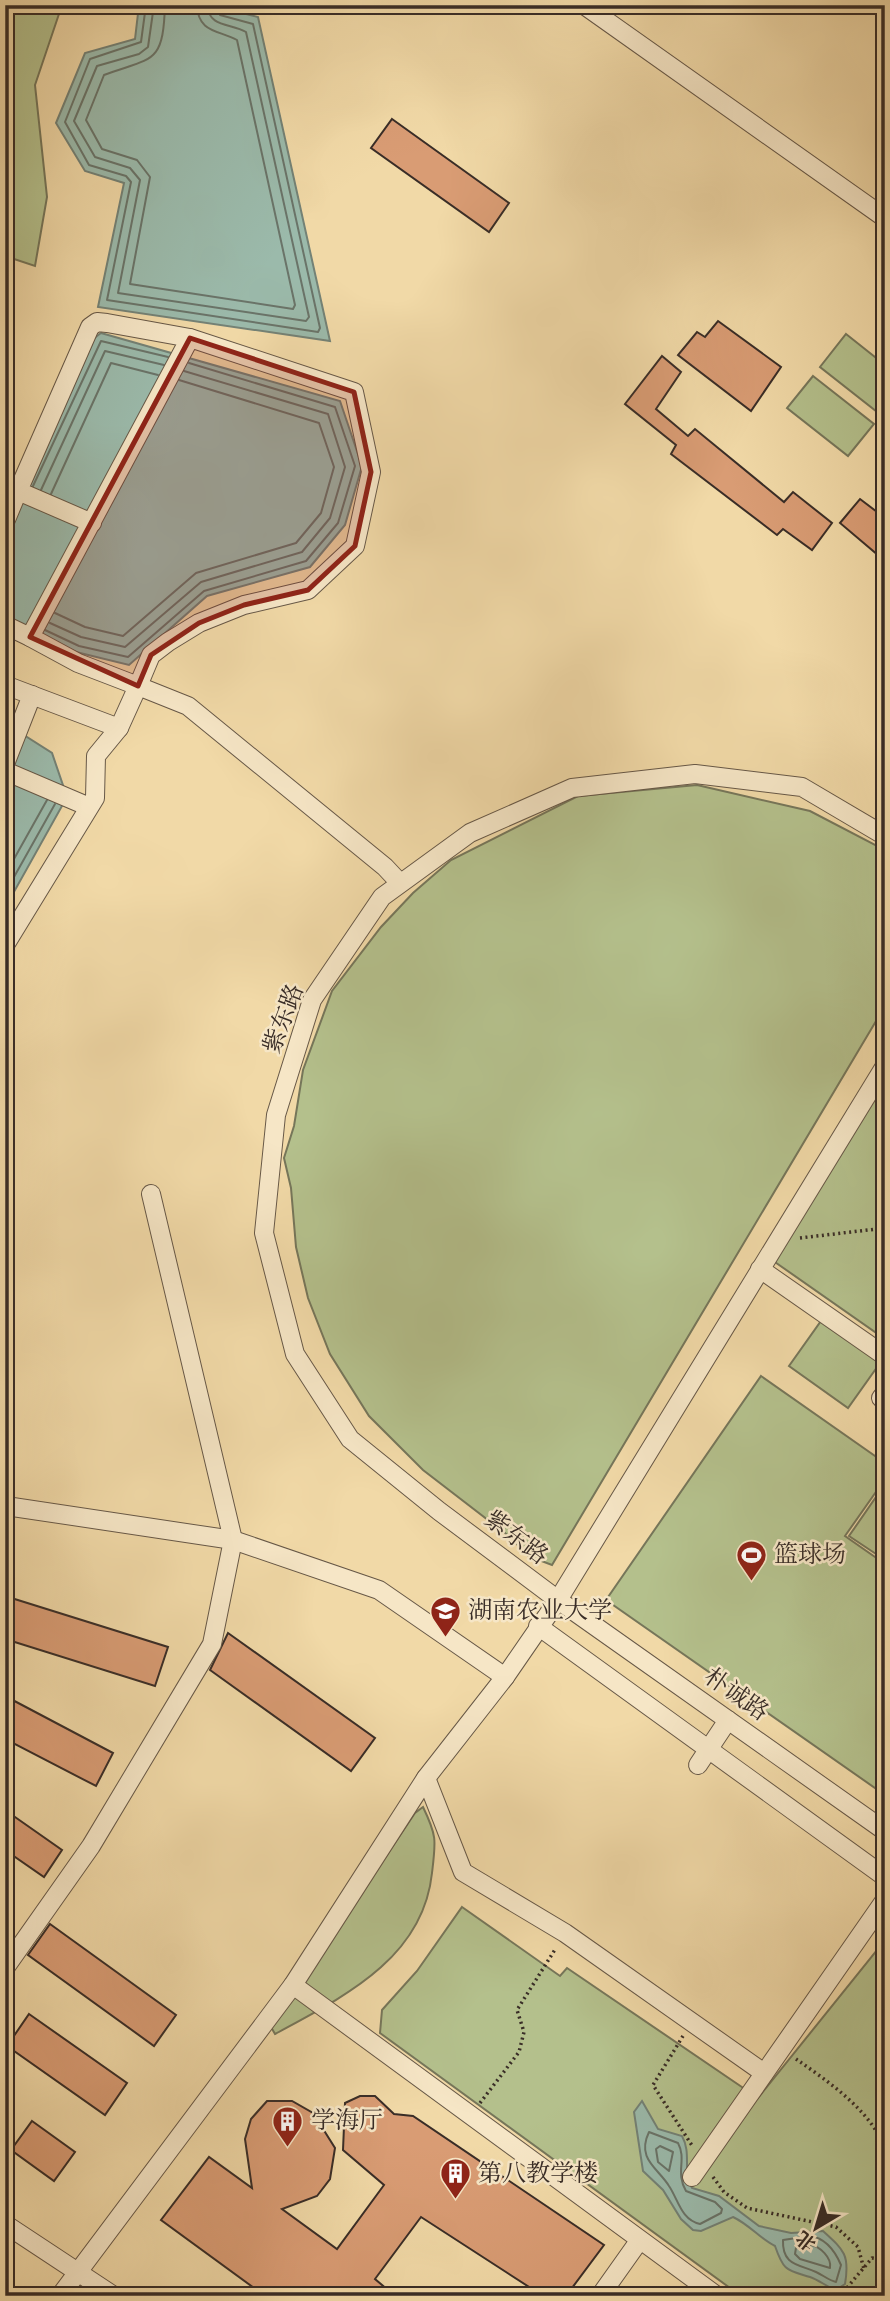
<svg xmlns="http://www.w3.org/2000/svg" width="890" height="2301" viewBox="0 0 890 2301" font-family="'Libre Bodoni','Noto Serif SC',serif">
	<rect width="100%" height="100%" fill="#f1d9a7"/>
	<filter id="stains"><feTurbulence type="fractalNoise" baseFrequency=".00286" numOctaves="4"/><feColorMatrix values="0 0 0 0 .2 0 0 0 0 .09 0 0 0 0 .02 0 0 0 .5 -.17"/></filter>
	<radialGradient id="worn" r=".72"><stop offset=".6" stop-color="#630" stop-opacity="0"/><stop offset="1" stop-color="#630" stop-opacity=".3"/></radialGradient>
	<g fill="#b4c08c" stroke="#76765a" stroke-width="2">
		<polygon points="5,5 62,5 35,85 47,197 35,266 5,256"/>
		<polygon points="846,334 885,365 885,409 881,415 820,367"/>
		<polygon points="813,376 874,424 848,456 787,408"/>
		<polygon points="697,785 810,811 885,850 885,1006 552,1565 528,1556 510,1537 423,1470 369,1416 330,1354 308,1298 296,1247 291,1188 284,1158 294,1126 303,1070 332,991 381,927 413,893 451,860 578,796"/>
		<polygon points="885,1068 885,1339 772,1260"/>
		<polygon points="821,1321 880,1363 848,1408 789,1366"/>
		<polygon points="761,1376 885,1463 885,1479 845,1536 885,1564 885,1795 606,1600"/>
		<polygon points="885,1484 885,1560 849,1536"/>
		<path d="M423,1807C437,1836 436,1840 432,1873C423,1959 343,1997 275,2034L271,2027L415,1813Z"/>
		<polygon points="462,1907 560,1976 567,1968 758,2098 885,1940 885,2296 741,2296 380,2033 382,2010 417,1971"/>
	</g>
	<g fill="#9bbaab" stroke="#748276" stroke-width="2">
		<polygon points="139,5 210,5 258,17 330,341 98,307 124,183 85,171 56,123 85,53 135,39"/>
		<polygon points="101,333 340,401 362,466 345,525 310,567 207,596 129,665 76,652 5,619 5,533 93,339"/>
		<polygon points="5,723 52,753 67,797 5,908"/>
		<path d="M642,2101L658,2129L682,2136C692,2154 682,2171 692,2188L719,2196L759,2226L791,2233L823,2231C844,2250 850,2255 845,2284L836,2290C827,2287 819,2280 810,2277C787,2270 784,2272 775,2246C759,2238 750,2225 733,2217L701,2231L693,2230L681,2219L663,2190L643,2171L634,2112Z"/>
	</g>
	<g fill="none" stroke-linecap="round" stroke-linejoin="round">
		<g stroke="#6a7469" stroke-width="2">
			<polyline points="146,5 141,42 90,59 65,122 89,165 126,176 131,182 107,300 318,332 320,328 253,24 220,15 216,5"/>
			<path d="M154,5L148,47L139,54L97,66L74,121L95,157L130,168L140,180L118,293L306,321L309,317L246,32C231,23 209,28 207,5"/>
			<path d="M165,5C163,65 153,57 104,75L86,120L102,149L137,160L150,177L130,284L293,309L295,305L237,40C219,30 198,33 197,5"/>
			<polyline points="33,486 101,341 168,357"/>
			<polyline points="41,490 105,351 164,365"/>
			<polyline points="51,494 111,363 158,375"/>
			<polyline points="55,613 85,627 123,636 196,573 296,543 321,513 334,467 319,423 179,380"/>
			<polyline points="50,623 81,637 125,647 201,582 302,552 330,518 345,467 328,414 184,371"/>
			<polyline points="45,630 79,646 128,657 204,591 306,561 338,523 355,466 335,407 189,363"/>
			<polyline points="5,875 47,800"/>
			<polyline points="5,893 55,804"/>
			<path d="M649,2132L678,2143C687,2160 675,2172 686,2191L715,2202L722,2209L721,2213L700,2224C681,2220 678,2199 669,2186C658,2168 636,2159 649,2132Z"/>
			<polygon points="660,2146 673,2152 669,2171 658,2162 656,2149"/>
			<path d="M810,2236C826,2238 835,2251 841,2265L836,2282C828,2280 823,2275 816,2272C798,2264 782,2265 783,2240Z"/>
			<path d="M810,2245C820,2246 832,2258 830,2268L800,2259L795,2254L796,2248Z"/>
		</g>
	</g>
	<g fill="#d99c74" stroke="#392d27" stroke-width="2">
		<polygon points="392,119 509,203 489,232 371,148"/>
		<polygon points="718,321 781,367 751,411 678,355 697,332 705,337"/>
		<polygon points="662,356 681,372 656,409 688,436 695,429 784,502 793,492 832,523 812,550 783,529 777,535 671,454 676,445 625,404"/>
		<polygon points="860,499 885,518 885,561 840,523"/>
		<polygon points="5,1596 168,1647 155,1686 5,1639"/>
		<polygon points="228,1633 375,1738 351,1771 210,1670"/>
		<polygon points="5,1696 113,1753 96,1786 5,1739"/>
		<polygon points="5,1810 62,1850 44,1877 5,1850"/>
		<polygon points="50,1924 176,2015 154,2046 28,1955"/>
		<polygon points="29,2014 127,2083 105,2115 7,2046"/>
		<polygon points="360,2096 375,2096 394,2114 413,2116 604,2245 566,2296 543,2296 421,2217 375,2279 395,2296 265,2296 161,2220 209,2157 252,2188 245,2139 251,2119 267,2101 292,2101 313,2113 335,2148 330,2179 317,2196 282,2209 337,2249 384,2185 343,2150 345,2103"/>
		<polygon points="32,2121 75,2152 54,2181 11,2150"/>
	</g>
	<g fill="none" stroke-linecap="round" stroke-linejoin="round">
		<defs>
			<g id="minor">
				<polyline points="584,5 885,218"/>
				<polygon points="190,338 354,392 371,472 355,546 308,590 244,605 199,623 168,642 151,655 138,686 78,663 30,637"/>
				<polyline points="5,522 18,491"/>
				<polyline points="92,523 18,491 90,327 97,322 107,323 190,338"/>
				<polyline points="5,625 30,637"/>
				<polyline points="5,685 119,728"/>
				<polyline points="5,764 32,695"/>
				<polyline points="5,771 87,806"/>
				<polyline points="885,836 802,787 695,774 572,788 470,833 382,897 312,1000 276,1115 264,1233 295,1354 350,1439 439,1511 558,1600 885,1831"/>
				<polyline points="5,945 95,798 96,756 119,728 138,686 188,706 385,867 400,883"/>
				<polyline points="760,1269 885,1356"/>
				<polyline points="885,1393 881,1398 885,1400"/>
				<polyline points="6,1506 233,1540 379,1590 505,1677"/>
				<polyline points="538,1626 885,1877"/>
				<polyline points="698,1765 728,1720"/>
				<polyline points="426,1778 463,1872 565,1933 764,2073"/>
				<polyline points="5,1968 91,1846 212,1644 233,1540 151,1194"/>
				<polyline points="293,1985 717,2296"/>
				<polyline points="692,2177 885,1900"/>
				<polyline points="5,2224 114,2296"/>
				<polyline points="60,2296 293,1985 426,1778 505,1677 558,1600 885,1066"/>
				<polyline points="600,2296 639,2241"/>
			</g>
		</defs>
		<use href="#minor" stroke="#675847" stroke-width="20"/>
		<g stroke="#392d27" stroke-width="3.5" stroke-dasharray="2 3.5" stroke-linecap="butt">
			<polyline points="800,1238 885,1228"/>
			<polyline points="683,2036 653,2085 693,2147"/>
			<path d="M796,2059C829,2082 870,2110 885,2148"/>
			<polyline points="480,2103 519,2052 524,2032 517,2010 556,1948"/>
			<polyline points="713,2177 724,2192 747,2208 836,2227 858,2247 864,2269"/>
			<polyline points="840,2296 872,2258 885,2260"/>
		</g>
		<use href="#minor" stroke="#f6e6c6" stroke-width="18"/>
	</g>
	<path fill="#8f2418" fill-opacity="0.2" stroke="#8f2418" stroke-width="5" stroke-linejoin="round" d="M190,338L354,392L371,472L355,546L308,590L244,605L199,623L151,655L138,686L30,637Z"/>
	<defs>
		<symbol id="stadium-pin" viewBox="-11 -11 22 30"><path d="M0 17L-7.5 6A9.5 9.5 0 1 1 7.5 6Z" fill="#8f2418" stroke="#f6e6c6"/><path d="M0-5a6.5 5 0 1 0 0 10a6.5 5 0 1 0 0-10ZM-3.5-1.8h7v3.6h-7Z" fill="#fff"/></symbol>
		<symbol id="university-pin" viewBox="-11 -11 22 30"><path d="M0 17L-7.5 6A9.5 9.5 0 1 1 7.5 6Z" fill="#8f2418" stroke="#f6e6c6"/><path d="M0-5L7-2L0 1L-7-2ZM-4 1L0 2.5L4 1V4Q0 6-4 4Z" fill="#fff"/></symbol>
		<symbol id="building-pin" viewBox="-11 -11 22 30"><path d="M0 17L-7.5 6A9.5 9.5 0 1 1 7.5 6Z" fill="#8f2418" stroke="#f6e6c6"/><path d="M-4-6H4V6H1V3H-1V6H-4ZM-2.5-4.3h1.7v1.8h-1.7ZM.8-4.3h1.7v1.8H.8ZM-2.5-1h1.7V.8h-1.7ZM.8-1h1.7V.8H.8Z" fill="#fff"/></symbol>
	</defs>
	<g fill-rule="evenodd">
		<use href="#stadium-pin" x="734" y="1538" width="35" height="47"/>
		<use href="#university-pin" x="428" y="1594" width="35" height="47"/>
		<use href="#building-pin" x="270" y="2104" width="35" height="47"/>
		<use href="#building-pin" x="438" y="2156" width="35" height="47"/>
	</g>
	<g text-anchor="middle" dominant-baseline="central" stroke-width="5" stroke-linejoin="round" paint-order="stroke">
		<g font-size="24" fill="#392d27" stroke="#f6e6c6">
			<text transform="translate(284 1019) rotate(-69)">紫东路</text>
			<text transform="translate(516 1538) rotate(37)">紫东路</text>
			<text transform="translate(736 1695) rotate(35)">朴诚路</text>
		</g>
		<g font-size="24" fill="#392d27" stroke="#f6e6c6" text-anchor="start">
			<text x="774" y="1555">篮球场</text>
			<text x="468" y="1611">湖南农业大学</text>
			<text x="311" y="2121">学海厅</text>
			<text x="478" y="2174">第八教学楼</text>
		</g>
	</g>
	<rect width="890" height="2301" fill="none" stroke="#f1d9a7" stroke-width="28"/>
	<rect x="7" y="7" width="876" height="2287" fill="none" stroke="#392d27" stroke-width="3.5"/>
	<rect x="14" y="14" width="862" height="2273" fill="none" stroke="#392d27" stroke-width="2"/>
	<g transform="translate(816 2228) rotate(218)" stroke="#f6e6c6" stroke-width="5" paint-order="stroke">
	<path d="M0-5L12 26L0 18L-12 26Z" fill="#392d27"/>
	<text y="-10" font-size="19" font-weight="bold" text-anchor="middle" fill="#392d27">北</text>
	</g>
	<rect width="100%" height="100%" filter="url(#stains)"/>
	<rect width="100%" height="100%" fill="url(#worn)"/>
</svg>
